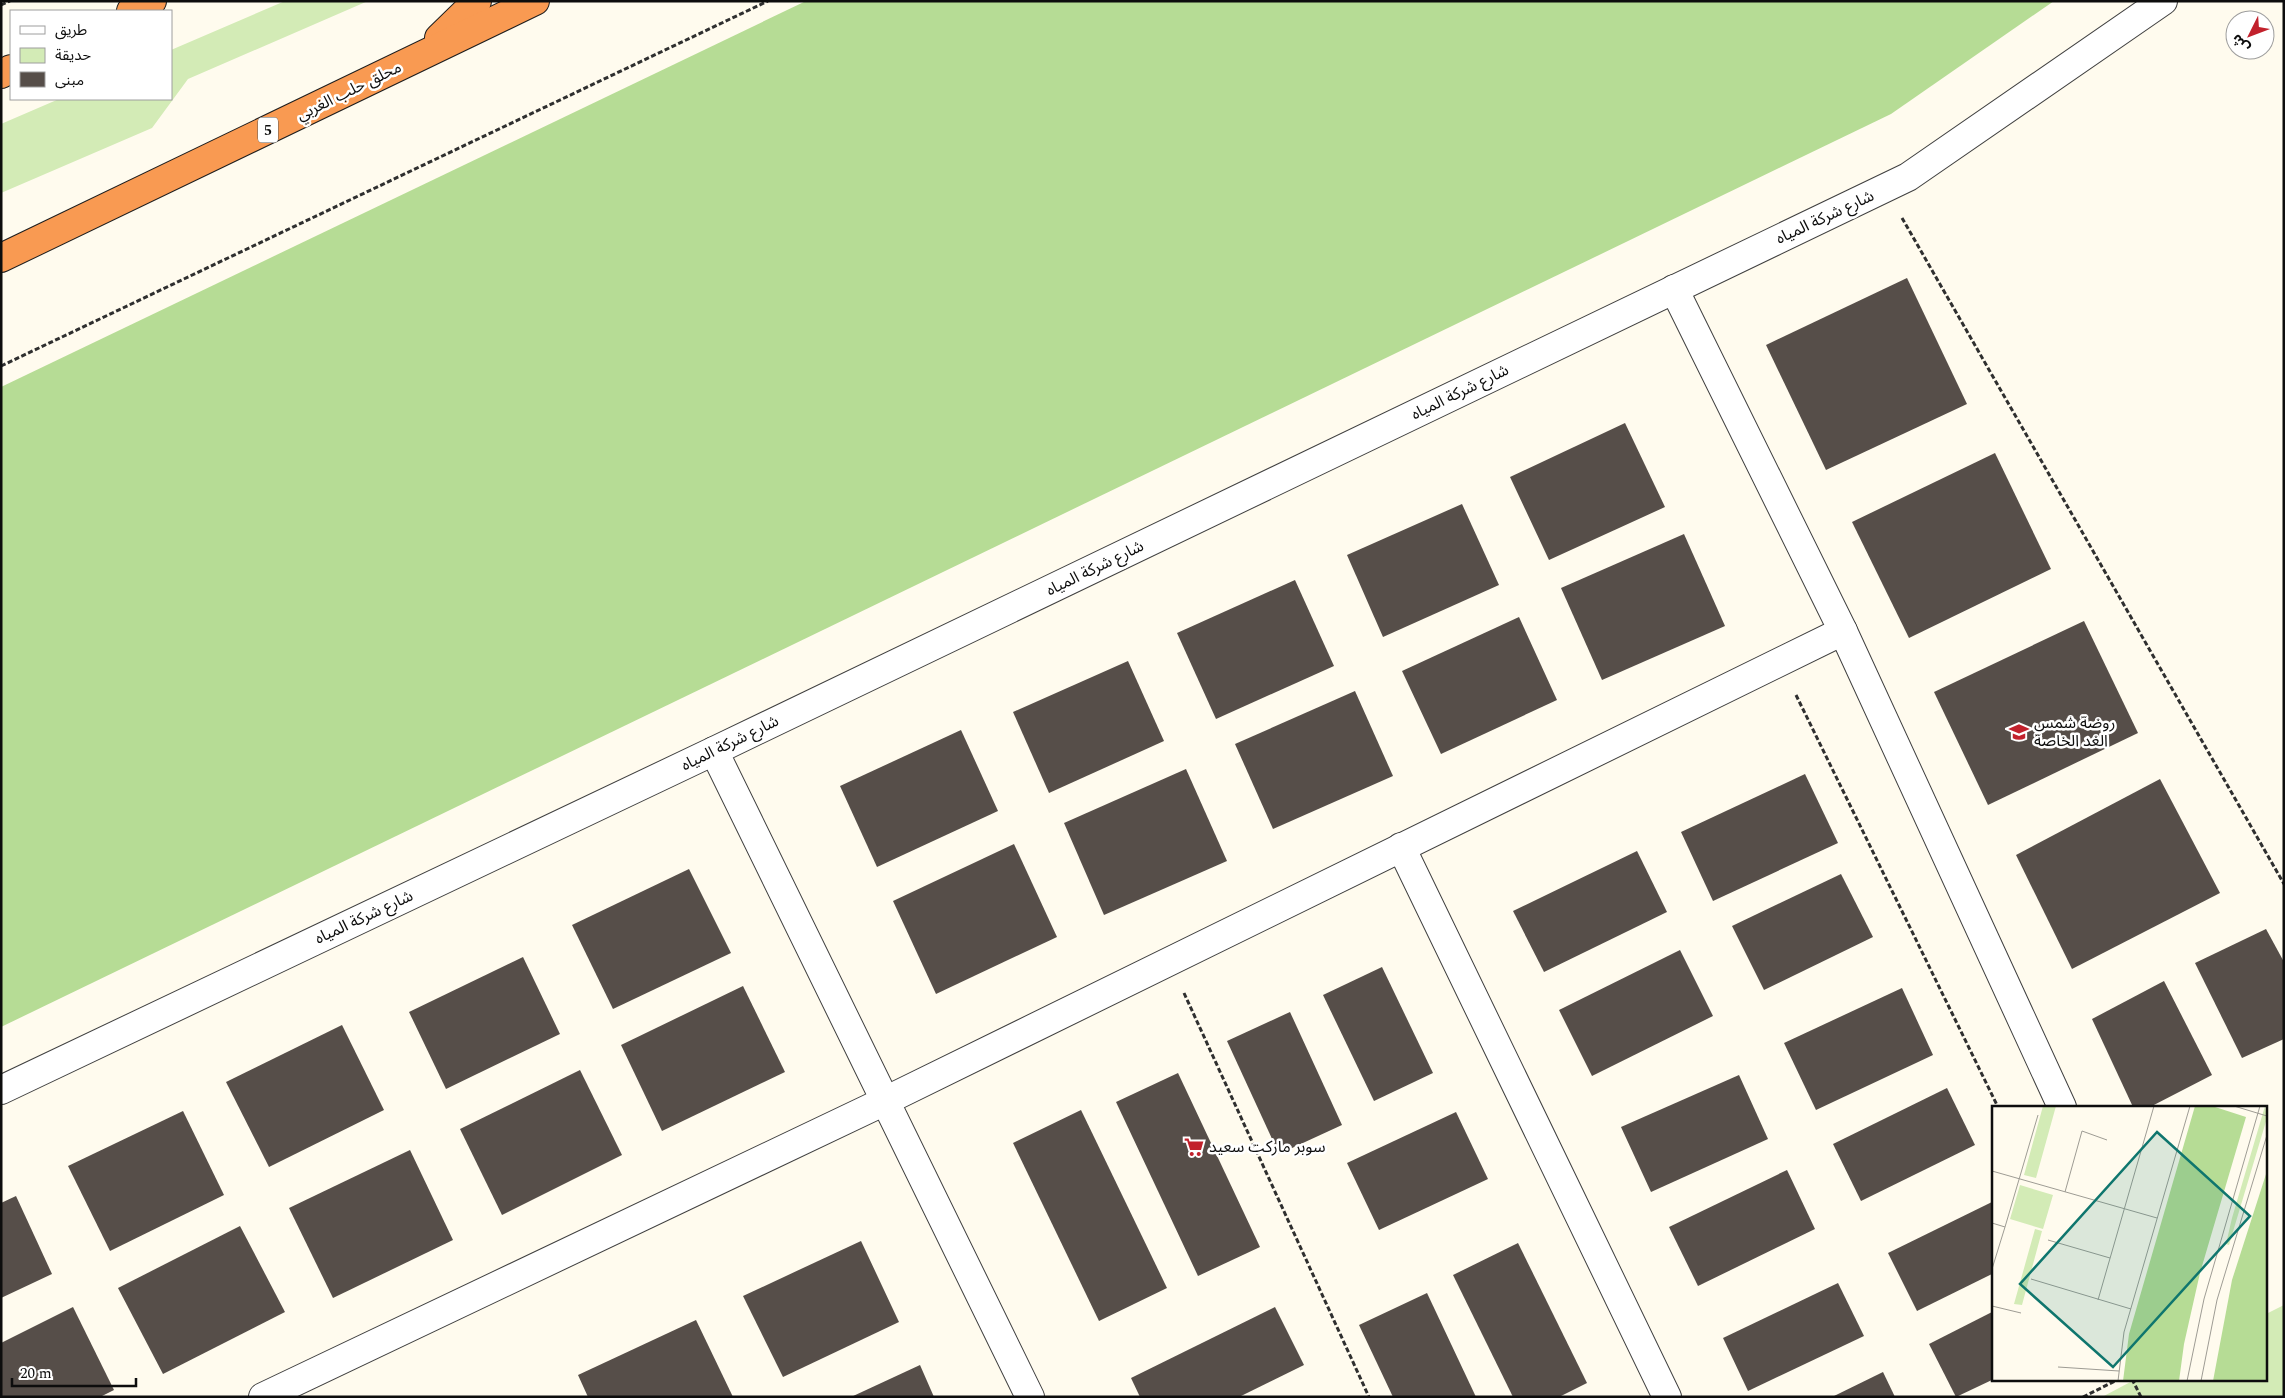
<svg xmlns="http://www.w3.org/2000/svg" width="2285" height="1398" viewBox="0 0 2285 1398" font-family="Spectral,'Noto Sans Arabic',serif">
	<rect width="100%" height="100%" fill="#fffbee"/>
	<g fill="#d3ebb6">
		<polygon points="285,1 368,1 188,79 152,128 1,193 1,124 59,99 171,99 171,50"/>
		<polygon points="2284,1305 2284,1397 2102,1397 2136,1379 2266,1379 2266,1314"/>
	</g>
	<polygon fill="#b6dc95" points="806,1 2054,1 1891,114 1,1027 1,387"/>
	<g fill="#564e49">
		<polygon points="1907,278 1967,404 1826,470 1766,345"/>
		<polygon points="1625,423 1665,507 1549,560 1510,477"/>
		<polygon points="1995,453 2051,569 1909,638 1852,522"/>
		<polygon points="1462,504 1499,585 1383,637 1347,555"/>
		<polygon points="1684,534 1725,626 1602,680 1561,588"/>
		<polygon points="1295,580 1334,666 1216,719 1177,633"/>
		<polygon points="1519,617 1557,700 1441,754 1402,671"/>
		<polygon points="2084,621 2138,733 1988,805 1934,692"/>
		<polygon points="1128,661 1164,741 1049,793 1013,712"/>
		<polygon points="1355,691 1393,776 1273,829 1235,744"/>
		<polygon points="961,730 998,811 877,867 840,786"/>
		<polygon points="1186,769 1227,861 1104,915 1064,823"/>
		<polygon points="1805,774 1838,843 1713,901 1681,832"/>
		<polygon points="2160,779 2220,893 2072,969 2016,855"/>
		<polygon points="1014,844 1057,937 936,994 893,901"/>
		<polygon points="1637,851 1667,912 1544,972 1513,911"/>
		<polygon points="689,869 731,953 613,1009 572,925"/>
		<polygon points="1841,874 1873,937 1764,990 1732,926"/>
		<polygon points="2266,929 2284,962 2284,1039 2242,1058 2195,963"/>
		<polygon points="1680,950 1713,1016 1592,1076 1559,1010"/>
		<polygon points="523,957 560,1034 446,1089 409,1012"/>
		<polygon points="1382,967 1433,1073 1374,1101 1323,995"/>
		<polygon points="2164,981 2212,1075 2150,1107 2133,1107 2092,1019"/>
		<polygon points="743,986 785,1072 662,1131 621,1045"/>
		<polygon points="1902,988 1933,1055 1816,1110 1784,1043"/>
		<polygon points="1290,1012 1342,1125 1279,1154 1227,1041"/>
		<polygon points="342,1025 384,1110 269,1167 226,1082"/>
		<polygon points="580,1070 622,1155 502,1215 460,1129"/>
		<polygon points="1178,1073 1260,1247 1198,1276 1116,1102"/>
		<polygon points="1739,1075 1768,1139 1651,1192 1621,1127"/>
		<polygon points="1947,1088 1975,1145 1861,1201 1833,1144"/>
		<polygon points="1081,1110 1167,1288 1099,1321 1013,1143"/>
		<polygon points="183,1111 224,1195 110,1251 68,1166"/>
		<polygon points="1456,1112 1488,1179 1379,1230 1347,1163"/>
		<polygon points="410,1150 453,1240 333,1298 289,1208"/>
		<polygon points="1787,1170 1815,1229 1698,1286 1669,1227"/>
		<polygon points="16,1196 52,1274 1,1298 1,1203"/>
		<polygon points="1994,1201 1994,1273 1917,1311 1888,1253"/>
		<polygon points="240,1226 285,1312 163,1374 118,1288"/>
		<polygon points="861,1241 899,1322 783,1377 743,1296"/>
		<polygon points="1518,1243 1587,1383 1559,1397 1513,1397 1453,1275"/>
		<polygon points="1838,1283 1864,1336 1748,1391 1723,1338"/>
		<polygon points="1427,1293 1476,1397 1393,1397 1359,1325"/>
		<polygon points="73,1307 114,1390 100,1397 1,1397 1,1343"/>
		<polygon points="1275,1307 1304,1365 1239,1397 1140,1397 1131,1378"/>
		<polygon points="1994,1311 1994,1379 1956,1397 1929,1344"/>
		<polygon points="696,1320 733,1397 588,1397 578,1375"/>
		<polygon points="920,1365 934,1397 851,1397"/>
		<polygon points="1883,1372 1895,1397 1832,1397"/>
	</g>
	<g fill="none" stroke-linecap="round" stroke-linejoin="round">
		<defs>
			<g id="minor">
				<polyline points="1674,289 1843,631 2062,1107"/>
				<polyline points="714,751 1030,1397"/>
				<polyline points="1401,847 1667,1397"/>
				<polyline points="1,1090 714,751 1908,177 2163,1"/>
				<polyline points="263,1397 885,1101 1843,631"/>
			</g>
			<g id="highway">
				<polyline points="131,11 152,1"/>
				<polyline points="439,38 477,1"/>
				<polyline points="1,74 11,69"/>
				<polyline points="1,258 535,1"/>
			</g>
		</defs>
		<use href="#minor" stroke="#404040" stroke-width="30"/>
		<use href="#highway" stroke="#1e1e1e" stroke-width="30"/>
		<g stroke="#2f2f2f" stroke-width="3" stroke-dasharray="5 2.5" stroke-linecap="butt">
			<polyline points="1,5 10,1"/>
			<polyline points="1902,218 2284,884"/>
			<polyline points="1,366 768,1"/>
			<polyline points="1796,695 1998,1107"/>
			<polyline points="1184,993 1369,1397"/>
			<polyline points="2132,1379 2141,1397"/>
			<polyline points="2083,1397 2119,1379"/>
		</g>
		<use href="#minor" stroke="#fff" stroke-width="28"/>
		<use href="#highway" stroke="#f99a52" stroke-width="28"/>
	</g>
	<defs>
		<symbol id="school-bare" viewBox="-9 -9 18 18"><path d="M0-5L7-2L0 1L-7-2ZM-4 1L0 2.5L4 1V4Q0 6-4 4Z" fill="#c2212c" stroke="#fff" stroke-width="2.5" paint-order="stroke"/></symbol>
		<symbol id="supermarket-bare" viewBox="-9 -9 18 18"><path d="M-6-5.5h2.5l.6 2H6L4.5 2H-2.5L-4.4-4H-6ZM-1.5 3.2a1.3 1.3 0 1 0 .1 0ZM3 3.2a1.3 1.3 0 1 0 .1 0Z" fill="#c2212c" stroke="#fff" stroke-width="2.5" paint-order="stroke"/></symbol>
	</defs>
	<g fill-rule="evenodd">
		<use href="#school-bare" x="2005" y="718" width="28" height="28"/>
		<use href="#supermarket-bare" x="1180" y="1133" width="28" height="28"/>
	</g>
	<g text-anchor="middle" dominant-baseline="central" stroke-width="5" stroke-linejoin="round" paint-order="stroke">
		<rect fill="#fff" stroke="#565656" stroke-width="1" x="258" y="117.5" width="20" height="25" rx="4"/>
		<g font-size="15" font-weight="bold" fill="#0d0d0d">
			<text x="268" y="130">5</text>
		</g>
		<g font-size="16" fill="#0d0d0d" stroke="#fff">
			<text transform="translate(349 91) rotate(-26)">محلق حلب الغربي</text>
			<text transform="translate(1825 217) rotate(-25)">شارع شركة المياه</text>
			<text transform="translate(1460 392) rotate(-26)">شارع شركة المياه</text>
			<text transform="translate(1095 568) rotate(-26)">شارع شركة المياه</text>
			<text transform="translate(730 743) rotate(-26)">شارع شركة المياه</text>
			<text transform="translate(364 917) rotate(-25)">شارع شركة المياه</text>
		</g>
		<g font-size="16" fill="#0d0d0d" stroke="#fff" text-anchor="start">
			<text x="2034" y="723">روضة شمس<tspan x="2034" dy="18">الغد الخاصة</tspan></text>
			<text x="1209" y="1147">سوبر ماركت سعيد</text>
		</g>
	</g>
	<g transform="translate(1992 1106)">
		<rect width="275" height="275" fill="#fffbee"/>
		<path d="M51,0H64L44,72L32,69ZM273,0L275,12L237,139L234,138L240,112ZM28,79L61,89L51,123L18,113ZM43,123L50,125L30,199L22,198Z" fill="#d3ebb6"/>
		<path d="M203,0H220L254,11L208,167L192,238L187,275H131L137,228ZM275,65V275H221L240,174Z" fill="#b6dc95"/>
		<path fill="none" stroke="#9e9c94" stroke-width="1" d="M242,0L275,10M0,65L165,112M73,86L90,25L115,34M0,117L13,121L46,9M56,134L118,152M0,163L13,121M39,173L139,203M106,194L162,0M0,200L29,207M66,261L127,265M126,275L132,226L198,0M195,275L212,193L268,0M209,275L225,194L275,29"/>
		<path fill="#0f766e" fill-opacity="0.15" stroke="#0f766e" stroke-width="2.5" d="M165,26L258,110L121,261L28,178Z"/>
		<rect width="275" height="275" fill="none" stroke="#0d0d0d" stroke-width="2.5"/>
	</g>
	<rect width="2285" height="1398" fill="none" stroke="#0d0d0d" stroke-width="5"/>
	<rect x="10" y="10" width="162" height="90" fill="#ffffff" stroke="#9e9e9e"/>
	<rect x="20" y="26" width="25" height="8" fill="#ffffff" stroke="#9e9e9e"/>
	<text x="55" y="35" font-size="15" fill="#0d0d0d">طريق</text>
	<rect x="20" y="48" width="25" height="15" fill="#d3ebb6" stroke="#9e9e9e"/>
	<text x="55" y="60" font-size="15" fill="#0d0d0d">حديقة</text>
	<rect x="20" y="72" width="25" height="15" fill="#564e49" stroke="#9e9e9e"/>
	<text x="55" y="85" font-size="15" fill="#0d0d0d">مبنى</text>
	<g transform="translate(2250 35) rotate(228)"><circle r="24" fill="#ffffff" stroke="#9e9e9e"/>
	<path d="M0-4L9 19L0 12L-9 19Z" fill="#c2212c"/>
	<text y="-8" font-size="14" font-weight="bold" text-anchor="middle" fill="#0d0d0d">ش</text>
	</g>
	<path d="M12 1378v8h124v-8" fill="none" stroke="#0d0d0d" stroke-width="2.5"/>
	<text x="20" y="1378" font-size="15" fill="#0d0d0d" stroke="#ffffff" stroke-width="4" paint-order="stroke">20 m</text>
</svg>
